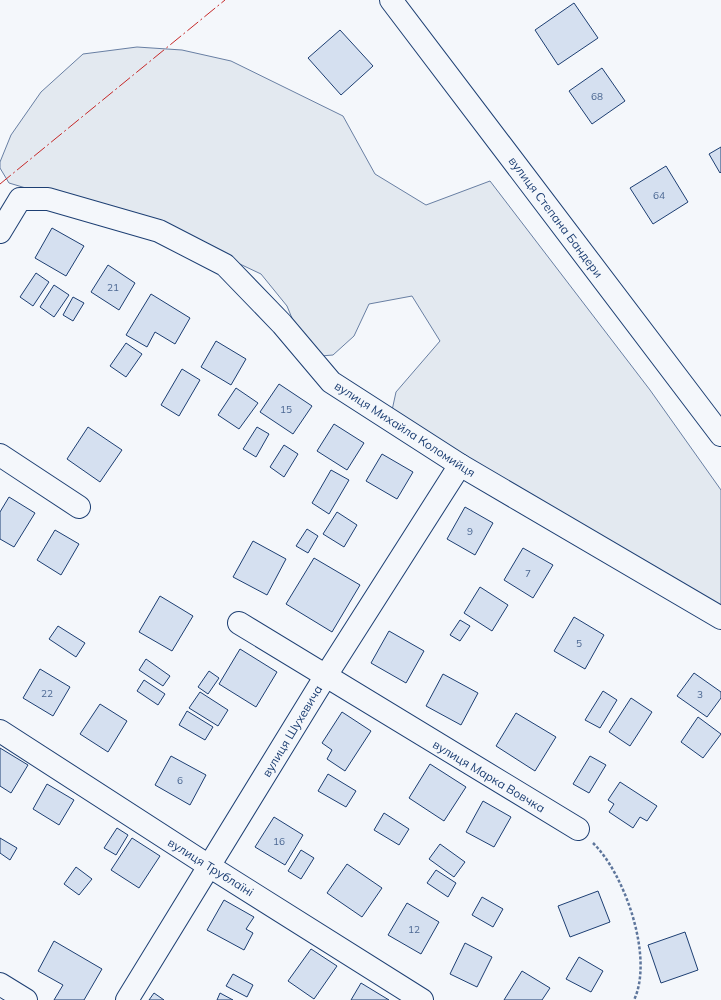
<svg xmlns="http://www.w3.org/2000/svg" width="721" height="1000" viewBox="0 0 721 1000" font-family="Mulish,sans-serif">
	<rect width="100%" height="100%" fill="#f4f7fb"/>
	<polygon fill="#e3e9f0" stroke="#687fa3" points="137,47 182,50 231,61 343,116 375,174 426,205 490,181 650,390 721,490 721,613 391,415 396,392 440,341 412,296 369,304 354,336 333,355 308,357 287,306 261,274 170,231 9,183 0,168 0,162 11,135 41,92 83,54"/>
	<g fill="#d5e0f0" stroke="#1d3f73">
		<polygon points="574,3 598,38 558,65 535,30"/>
		<polygon points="340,30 373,66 341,95 308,58"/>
		<polygon points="602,68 625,101 592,124 569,91"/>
		<polygon points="721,147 721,172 720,173 709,154"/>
		<polygon points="666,166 688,202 653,224 630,188"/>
		<polygon points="52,228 84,246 66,276 35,258"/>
		<polygon points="108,265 135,283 119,310 91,292"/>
		<polygon points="36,273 49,282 33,306 20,297"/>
		<polygon points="54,285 69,295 54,317 40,307"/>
		<polygon points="151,294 190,318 175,344 155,332 147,347 126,335"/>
		<polygon points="73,297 84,303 73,321 63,315"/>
		<polygon points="216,341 246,359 231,385 201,367"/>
		<polygon points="126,343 142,354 126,377 110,366"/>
		<polygon points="182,369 200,380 179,416 161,405"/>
		<polygon points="279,384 312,406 293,434 260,412"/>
		<polygon points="236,388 258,403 239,429 218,415"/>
		<polygon points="334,424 364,443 347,470 317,451"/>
		<polygon points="88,427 122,450 100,482 67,459"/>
		<polygon points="257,427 269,434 256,457 243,449"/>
		<polygon points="284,445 298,454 284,477 270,467"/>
		<polygon points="382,454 413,472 397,499 366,481"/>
		<polygon points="331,470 349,480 329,514 312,503"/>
		<polygon points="9,497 35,513 14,547 0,539 0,512"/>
		<polygon points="465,507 493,523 475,555 447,539"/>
		<polygon points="337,512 357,525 344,547 323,534"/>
		<polygon points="307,529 318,536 308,553 296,546"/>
		<polygon points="55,530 79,544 61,575 37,560"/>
		<polygon points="253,541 286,559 267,595 233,577"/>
		<polygon points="523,548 553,565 533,598 504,580"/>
		<polygon points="314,558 360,585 332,632 286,604"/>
		<polygon points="480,587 508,605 492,631 464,613"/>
		<polygon points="160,596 193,616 172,651 139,632"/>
		<polygon points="574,617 604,635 585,669 554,651"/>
		<polygon points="460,620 470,626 460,641 450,635"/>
		<polygon points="58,626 85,643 76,657 49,639"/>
		<polygon points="389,631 424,651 406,683 371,663"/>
		<polygon points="240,649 277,672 256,707 219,684"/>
		<polygon points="146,659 170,676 163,686 139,670"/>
		<polygon points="40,669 70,687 53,716 23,698"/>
		<polygon points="209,671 219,678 208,694 198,687"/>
		<polygon points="694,673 721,692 721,698 707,717 677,696"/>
		<polygon points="443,674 478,693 461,725 426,706"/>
		<polygon points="144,680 165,694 158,705 137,691"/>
		<polygon points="603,691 617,700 600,728 585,720"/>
		<polygon points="200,692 228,710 218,726 189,708"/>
		<polygon points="631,698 652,712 630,746 609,732"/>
		<polygon points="100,704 127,721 108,752 80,734"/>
		<polygon points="187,711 213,727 205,740 179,725"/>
		<polygon points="342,712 371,731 345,771 327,759 332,750 322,743"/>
		<polygon points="516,713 556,737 535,771 496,746"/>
		<polygon points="698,717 721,734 703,758 681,742"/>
		<polygon points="0,748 28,765 11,793 0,786"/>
		<polygon points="171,756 206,775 190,805 155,785"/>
		<polygon points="590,756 606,765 589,793 573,784"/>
		<polygon points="430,764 466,787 444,821 409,798"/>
		<polygon points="328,774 356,791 346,807 318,791"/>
		<polygon points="620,782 657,806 647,821 640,817 633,828 609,812 614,804 608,800"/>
		<polygon points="47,784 74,800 59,825 33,809"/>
		<polygon points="483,801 511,817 494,847 466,832"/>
		<polygon points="384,813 409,829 399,845 374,830"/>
		<polygon points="274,817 303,835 285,865 255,847"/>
		<polygon points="117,828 128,835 116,855 104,848"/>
		<polygon points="0,838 17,848 10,860 0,853"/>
		<polygon points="132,838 160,856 139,888 111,870"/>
		<polygon points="440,844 465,862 454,877 429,859"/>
		<polygon points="301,850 314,858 301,879 288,871"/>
		<polygon points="347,864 382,888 362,917 327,893"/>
		<polygon points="76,867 92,879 79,895 64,884"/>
		<polygon points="436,870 456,883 448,897 427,883"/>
		<polygon points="598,891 610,922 570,937 558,906"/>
		<polygon points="482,897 503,909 493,927 472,915"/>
		<polygon points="224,900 254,917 246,929 253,933 244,950 207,930"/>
		<polygon points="407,903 439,922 421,954 388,935"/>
		<polygon points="685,932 698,970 661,983 648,945"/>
		<polygon points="54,941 102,969 84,1000 54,1000 63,985 38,971"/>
		<polygon points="465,943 492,957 477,987 450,974"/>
		<polygon points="311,949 337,966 314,999 288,981"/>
		<polygon points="579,957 603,971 591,992 566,979"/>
		<polygon points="522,971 550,988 542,1000 504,1000"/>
		<polygon points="233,974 253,985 247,997 226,986"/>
		<polygon points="361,983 389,1000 351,1000"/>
		<polygon points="154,993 164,1000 149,1000"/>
		<polygon points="220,993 233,1000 217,1000"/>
	</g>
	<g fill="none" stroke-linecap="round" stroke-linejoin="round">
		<defs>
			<g id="minor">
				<polyline points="0,232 20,199 48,199 159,231 225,265 282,324 331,382 460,465 721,618"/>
				<polyline points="0,455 79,507"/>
				<polyline points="239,623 578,829"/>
				<polyline points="0,731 209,866 422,1000"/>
				<polyline points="0,984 26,1000"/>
				<polyline points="127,1000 325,677 460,465"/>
			</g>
			<polyline id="major" points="391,0 721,435"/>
		</defs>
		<use href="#minor" stroke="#1d3f73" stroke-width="24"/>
		<use href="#major" stroke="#1d3f73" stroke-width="24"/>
		<path stroke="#5e769c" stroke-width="2.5" stroke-dasharray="3 2" stroke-linecap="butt" d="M593,843C625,874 654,958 634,1000"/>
		<use href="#minor" stroke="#f4f7fb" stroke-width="22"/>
		<use href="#major" stroke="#f4f7fb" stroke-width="22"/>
		<polyline stroke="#c62828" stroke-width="1" stroke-dasharray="14 3 2 3" stroke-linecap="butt" points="0,184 225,0"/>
	</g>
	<g text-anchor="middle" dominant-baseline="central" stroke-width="3" stroke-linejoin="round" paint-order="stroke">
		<g font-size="10" fill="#4b6792">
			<text x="597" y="96">68</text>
			<text x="659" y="195">64</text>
			<text x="113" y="287">21</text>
			<text x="286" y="409">15</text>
			<text x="470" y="531">9</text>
			<text x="528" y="573">7</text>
			<text x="579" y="643">5</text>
			<text x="47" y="693">22</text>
			<text x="700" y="694">3</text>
			<text x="180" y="780">6</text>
			<text x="279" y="841">16</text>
			<text x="414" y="929">12</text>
		</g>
		<g font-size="12" fill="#1d3f73" stroke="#f4f7fb">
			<text transform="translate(556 217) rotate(53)">вулиця Степана Бандери</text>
			<text transform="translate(405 429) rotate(33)">вулиця Михайла Коломийця</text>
			<text transform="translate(292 731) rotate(-59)">вулиця Шухевича</text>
			<text transform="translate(489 776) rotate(31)">вулиця Марка Вовчка</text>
			<text transform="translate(211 867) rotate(32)">вулиця Трублаїні</text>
		</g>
	</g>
</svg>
